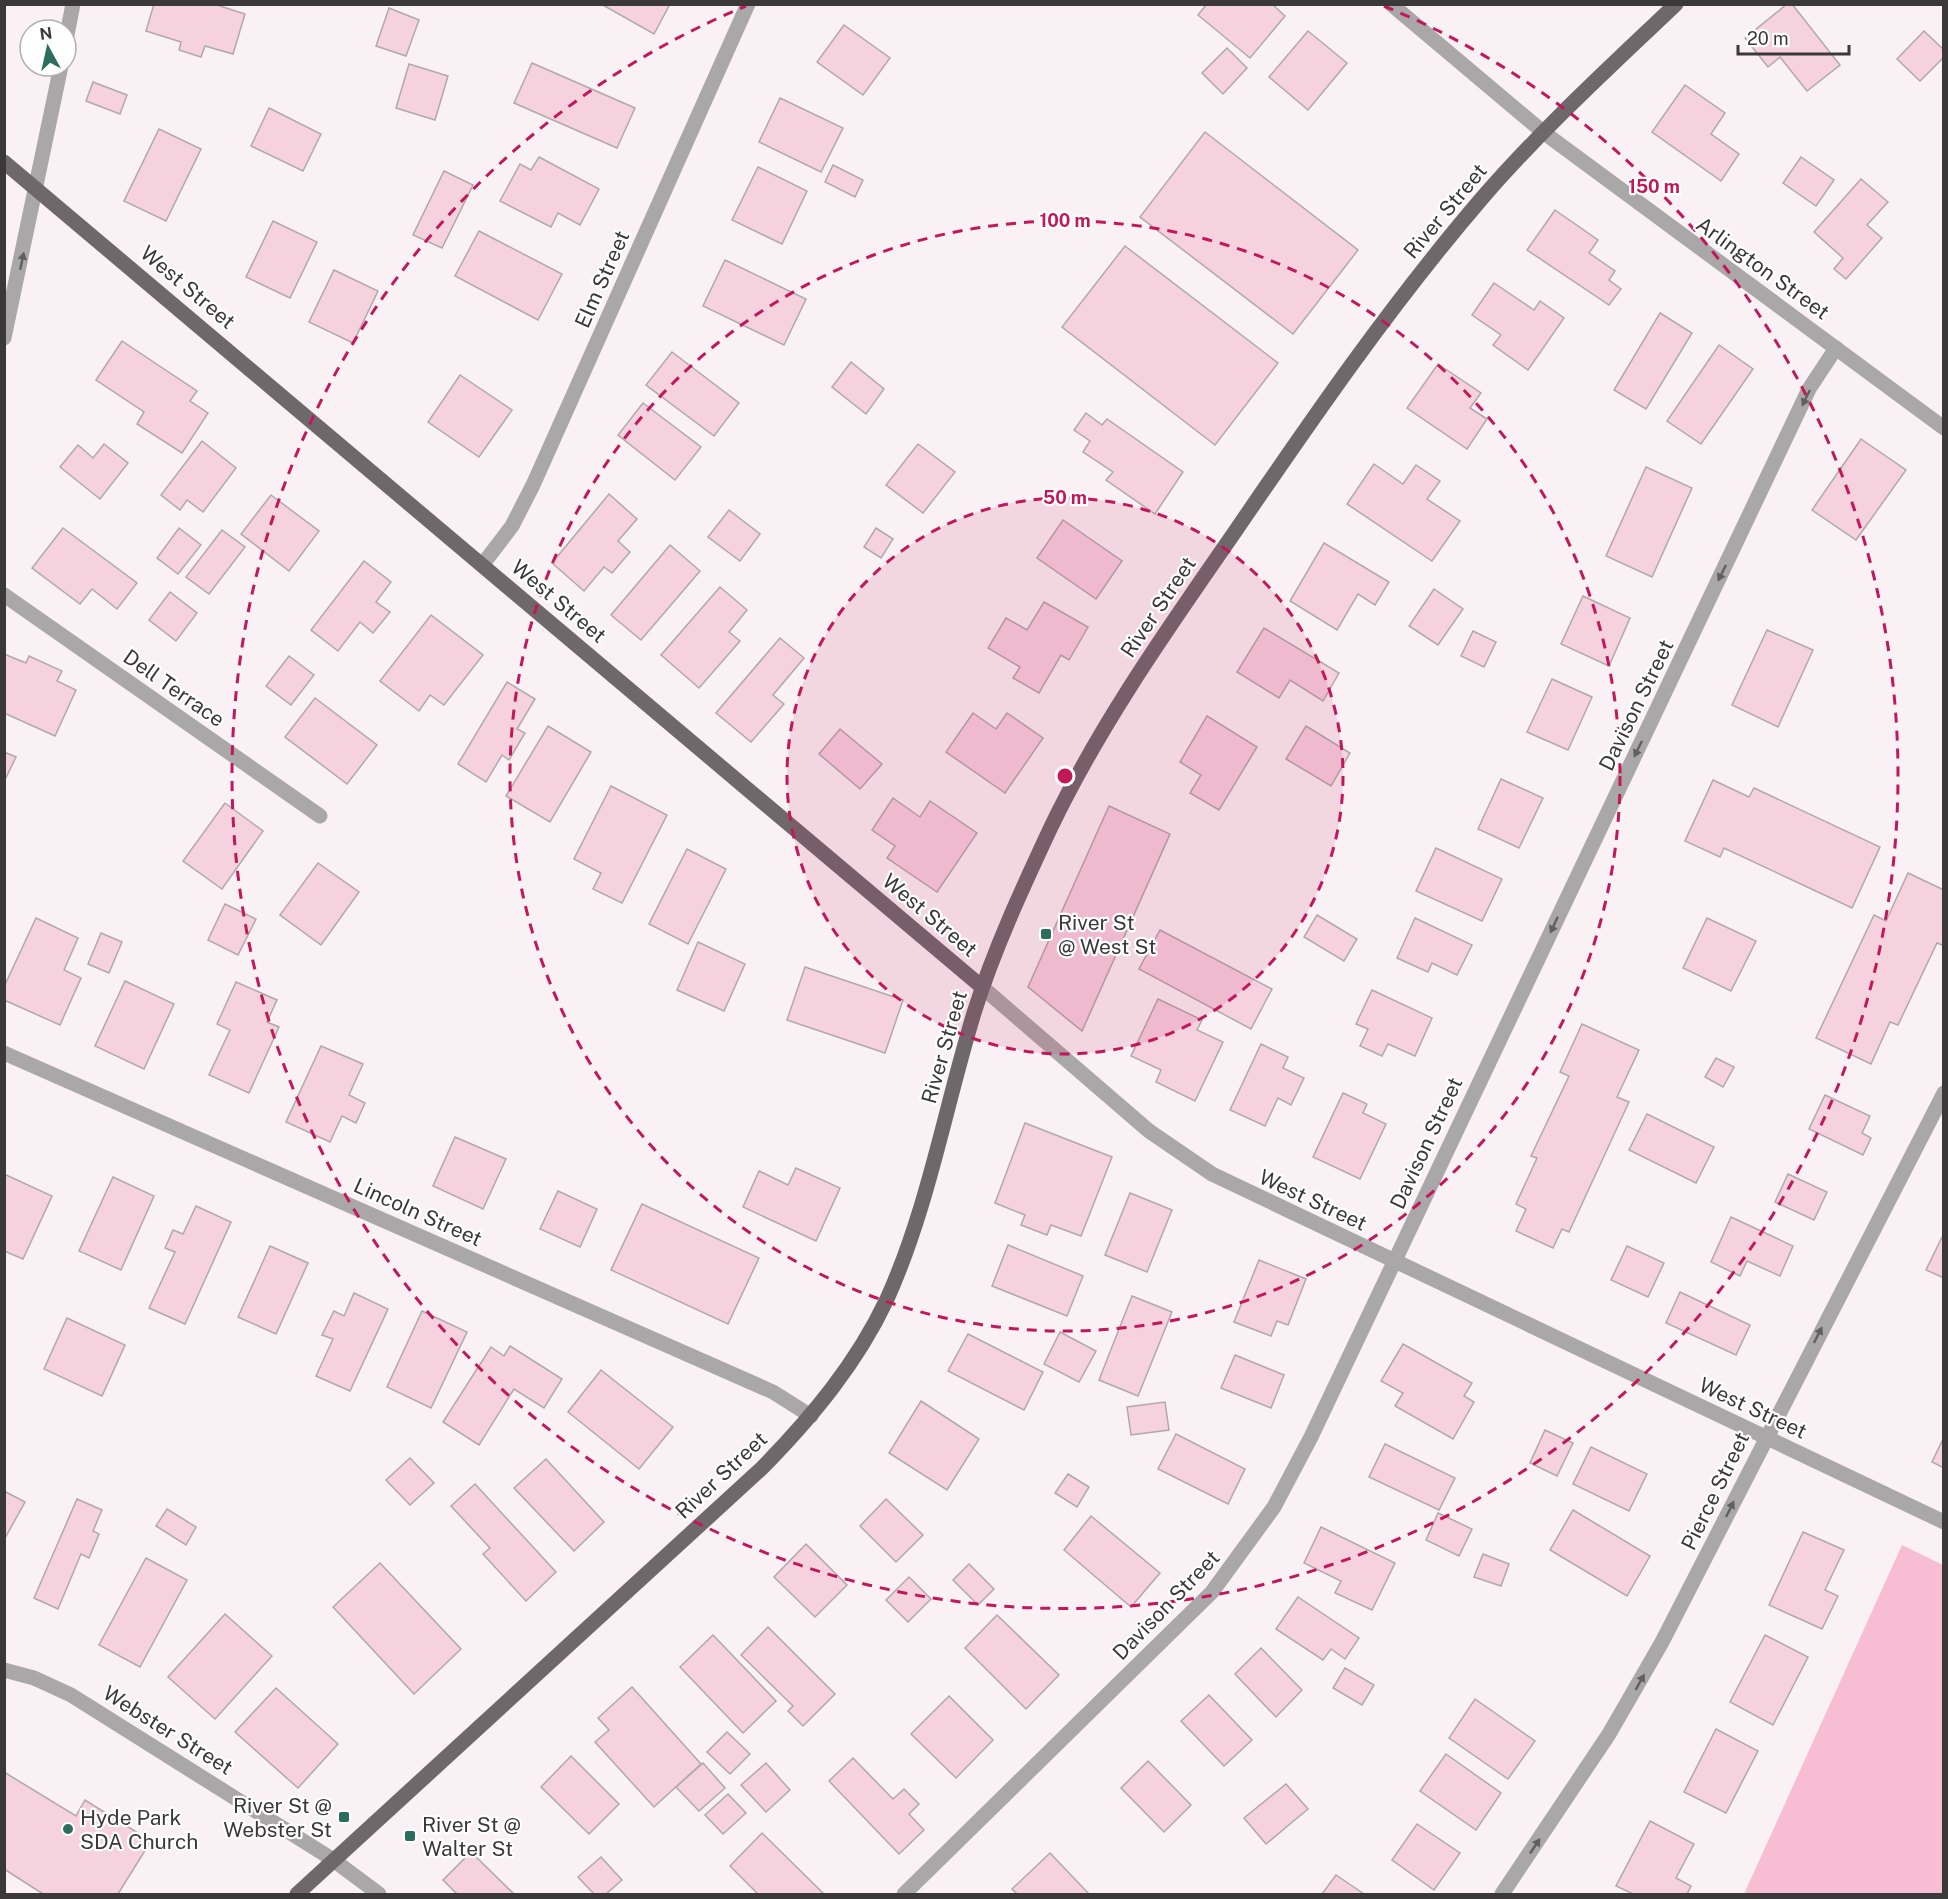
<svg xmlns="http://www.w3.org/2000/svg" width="1948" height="1899" viewBox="0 0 1948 1899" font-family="'Public Sans',sans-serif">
	<rect width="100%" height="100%" fill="#f9f1f3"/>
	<polygon fill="#f7bed3" points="1902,1545 1943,1565 1943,1894 1744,1894"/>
	<g fill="#f6d1de" stroke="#b0a9ab" stroke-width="1.5">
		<polygon points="154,4 214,4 245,14 233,54 205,46 201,57 179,50 181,42 146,31"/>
		<polygon points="601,4 670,4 654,34"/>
		<polygon points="1207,4 1272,4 1285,16 1250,58 1198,15"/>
		<polygon points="1787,4 1792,4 1840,65 1807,91 1780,57 1768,67 1745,38"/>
		<polygon points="389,8 419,20 406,56 376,46"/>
		<polygon points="844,25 890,58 863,95 817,62"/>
		<polygon points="1308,31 1347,63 1308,110 1269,77"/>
		<polygon points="1924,31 1944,50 1944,57 1920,81 1897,59"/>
		<polygon points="1227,48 1247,68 1223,94 1202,73"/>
		<polygon points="532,63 635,108 617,148 514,103"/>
		<polygon points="409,64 448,76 435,120 396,108"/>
		<polygon points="93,82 127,95 120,114 86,101"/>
		<polygon points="1685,85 1725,113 1711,134 1739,154 1721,181 1652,132"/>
		<polygon points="780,98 843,128 821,172 759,142"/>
		<polygon points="269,108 321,134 303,171 251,146"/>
		<polygon points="159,129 201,149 166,221 124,201"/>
		<polygon points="1205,132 1358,250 1293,334 1140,217"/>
		<polygon points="539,157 599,189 580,225 558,213 551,227 500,201 520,164 531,170"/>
		<polygon points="1801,157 1834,180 1816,206 1783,183"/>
		<polygon points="833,165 863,180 855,197 825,182"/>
		<polygon points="758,167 807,191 782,244 732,220"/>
		<polygon points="444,171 473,185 442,248 413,235"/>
		<polygon points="1861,179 1888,202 1867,225 1882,238 1846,279 1834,269 1843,258 1814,232"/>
		<polygon points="1555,210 1598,240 1589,253 1615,271 1609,280 1621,289 1609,305 1527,250"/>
		<polygon points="273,221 317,242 290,298 246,277"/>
		<polygon points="479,231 562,274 538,320 455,276"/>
		<polygon points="1125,246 1278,363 1215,445 1062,327"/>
		<polygon points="725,260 806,299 784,345 703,306"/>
		<polygon points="334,270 378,291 353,343 309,322"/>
		<polygon points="1494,283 1534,310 1540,301 1564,318 1528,370 1493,345 1501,335 1472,315"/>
		<polygon points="1660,313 1692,333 1646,409 1614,390"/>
		<polygon points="122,341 197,391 190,401 208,413 182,453 137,424 144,412 96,380"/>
		<polygon points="1719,345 1753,369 1701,444 1667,421"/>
		<polygon points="672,352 739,403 714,436 646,385"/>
		<polygon points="851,362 884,389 866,414 832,387"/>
		<polygon points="1438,364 1481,393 1470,408 1487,419 1467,449 1407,408"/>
		<polygon points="460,375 512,410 479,457 428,422"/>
		<polygon points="643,403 701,447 675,480 618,435"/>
		<polygon points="1086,413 1102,425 1107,419 1183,472 1155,514 1106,480 1113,472 1083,452 1090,441 1074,430"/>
		<polygon points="1861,439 1906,470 1856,540 1812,510"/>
		<polygon points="202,441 236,468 203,512 187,500 180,510 161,495"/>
		<polygon points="104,444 128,463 100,499 60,467 78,445 93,458"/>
		<polygon points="918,444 955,472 923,513 886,485"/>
		<polygon points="1374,464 1403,484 1416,465 1440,481 1427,499 1460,521 1432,561 1347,504"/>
		<polygon points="1646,467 1692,488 1652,577 1606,556"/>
		<polygon points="609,494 637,519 618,541 630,552 612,573 604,567 584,591 552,563"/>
		<polygon points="271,495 319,531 289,571 241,534"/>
		<polygon points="729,510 760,534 740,561 708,537"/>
		<polygon points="1063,520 1122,561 1096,599 1037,558"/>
		<polygon points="63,528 137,583 117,609 92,589 80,604 32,568"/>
		<polygon points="179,528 201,545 178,574 157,558"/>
		<polygon points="876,528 893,539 881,558 864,547"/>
		<polygon points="222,530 245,547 209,594 186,577"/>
		<polygon points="1324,543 1389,582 1375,605 1358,594 1337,630 1290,601"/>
		<polygon points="670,545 700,571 641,640 611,615"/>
		<polygon points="364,561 391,582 376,602 390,612 373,633 360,622 338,651 311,630"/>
		<polygon points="720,587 747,610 729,632 740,641 699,688 661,655"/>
		<polygon points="1434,589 1463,609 1438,645 1409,626"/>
		<polygon points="170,592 197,613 176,641 149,620"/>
		<polygon points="1583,596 1630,618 1609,666 1561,644"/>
		<polygon points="1044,602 1088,627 1069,660 1061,655 1039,693 1013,678 1020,667 988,648 1006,618 1027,630"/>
		<polygon points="431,615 483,655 444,705 430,695 419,711 380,681"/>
		<polygon points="1264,628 1339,673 1323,701 1290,680 1279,698 1237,672"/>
		<polygon points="1767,630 1813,650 1778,727 1732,705"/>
		<polygon points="1473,631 1496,642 1484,667 1461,656"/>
		<polygon points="780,638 804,658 773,695 784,704 751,742 716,713"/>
		<polygon points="4,654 26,663 29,656 62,671 57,681 76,690 55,736 4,713"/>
		<polygon points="289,656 314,675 291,705 266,686"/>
		<polygon points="1552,679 1592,697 1568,750 1527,732"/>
		<polygon points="507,682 535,699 517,729 525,733 509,760 502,755 486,782 458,764"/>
		<polygon points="315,698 377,745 347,784 285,737"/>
		<polygon points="973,713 996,729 1007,713 1043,738 1005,793 946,752"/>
		<polygon points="1207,716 1257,747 1219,810 1190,793 1201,775 1180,762"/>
		<polygon points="548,726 591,752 550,822 506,796"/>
		<polygon points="1306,726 1350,753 1331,786 1286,759"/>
		<polygon points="840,729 882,764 860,789 819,754"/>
		<polygon points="4,752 16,757 4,782"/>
		<polygon points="1501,779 1543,798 1519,848 1478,829"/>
		<polygon points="1713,780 1749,797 1754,788 1880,847 1852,908 1724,848 1720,857 1685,841"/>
		<polygon points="611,786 667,815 622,903 593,889 601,873 574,859"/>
		<polygon points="893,798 920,817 930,801 977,833 937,892 887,858 895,846 872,830"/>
		<polygon points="225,803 263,831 222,889 183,861"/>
		<polygon points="1109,806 1170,834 1082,1031 1028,987"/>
		<polygon points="1436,848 1502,879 1482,921 1416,891"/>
		<polygon points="687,849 726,869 688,944 649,924"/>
		<polygon points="318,863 359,892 321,945 280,915"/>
		<polygon points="1908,873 1944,890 1944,942 1942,945 1937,943 1898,1025 1890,1022 1871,1064 1816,1038 1874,915 1886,921"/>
		<polygon points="225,904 256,919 238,955 208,940"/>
		<polygon points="1317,915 1357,939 1344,961 1304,937"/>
		<polygon points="36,918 78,938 64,970 81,978 60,1025 4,1000 4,987"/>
		<polygon points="1415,918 1472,945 1457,975 1432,963 1428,972 1397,958"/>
		<polygon points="1707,918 1756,941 1731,991 1683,968"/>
		<polygon points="1160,930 1272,989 1251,1029 1139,969"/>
		<polygon points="101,933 122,942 109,973 88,964"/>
		<polygon points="698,942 745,964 724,1011 677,990"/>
		<polygon points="805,967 903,1000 885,1053 787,1020"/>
		<polygon points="125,981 174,1004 144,1069 95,1046"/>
		<polygon points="236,982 277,1000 267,1022 279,1027 249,1093 209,1075 230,1030 217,1024"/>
		<polygon points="1372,990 1432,1018 1415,1056 1388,1044 1382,1056 1360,1046 1368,1029 1356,1024"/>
		<polygon points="1158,999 1202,1020 1197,1030 1223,1042 1195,1101 1156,1082 1161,1070 1131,1056"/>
		<polygon points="1582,1024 1639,1050 1617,1097 1629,1102 1569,1232 1562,1229 1553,1248 1516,1231 1526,1209 1516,1204 1537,1158 1531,1156 1569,1076 1560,1072"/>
		<polygon points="1261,1044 1288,1057 1283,1068 1304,1078 1291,1105 1278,1098 1265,1126 1230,1110"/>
		<polygon points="321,1046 363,1064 349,1095 365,1103 356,1123 342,1116 330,1142 286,1122"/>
		<polygon points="1716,1058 1734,1067 1723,1087 1705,1077"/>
		<polygon points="1343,1093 1367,1104 1363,1113 1386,1124 1360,1179 1313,1157"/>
		<polygon points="1825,1095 1870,1116 1862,1133 1871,1138 1863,1155 1809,1129"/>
		<polygon points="1647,1114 1714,1147 1696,1183 1629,1150"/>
		<polygon points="1025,1123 1112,1157 1081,1236 1051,1225 1047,1235 1021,1225 1025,1215 995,1203"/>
		<polygon points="455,1137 506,1159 483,1209 433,1186"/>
		<polygon points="796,1168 840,1188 816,1241 743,1207 759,1171 788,1185"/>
		<polygon points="4,1174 52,1196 23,1259 4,1251"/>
		<polygon points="1788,1174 1827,1192 1814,1220 1775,1202"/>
		<polygon points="113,1177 154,1196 121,1270 79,1251"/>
		<polygon points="558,1191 597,1209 580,1247 540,1229"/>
		<polygon points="1130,1193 1172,1210 1147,1272 1105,1255"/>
		<polygon points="642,1204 759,1258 728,1324 611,1270"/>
		<polygon points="196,1206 231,1222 185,1324 149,1308 175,1252 165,1248 173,1230 183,1234"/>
		<polygon points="1731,1217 1793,1246 1780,1276 1747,1261 1740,1276 1711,1262"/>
		<polygon points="1944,1233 1944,1278 1926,1270"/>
		<polygon points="1008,1245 1083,1276 1067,1316 992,1286"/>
		<polygon points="270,1246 308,1263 276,1334 238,1317"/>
		<polygon points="1627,1246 1664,1263 1648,1297 1611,1280"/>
		<polygon points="1259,1260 1306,1279 1288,1325 1277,1321 1271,1336 1234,1322"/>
		<polygon points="1680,1292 1750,1325 1736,1355 1666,1323"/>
		<polygon points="354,1293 388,1309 350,1391 316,1376 333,1339 322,1335 334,1311 344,1316"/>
		<polygon points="1132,1296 1172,1312 1138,1396 1099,1380"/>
		<polygon points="422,1311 467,1332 431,1408 387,1387"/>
		<polygon points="67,1318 125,1345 102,1396 44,1369"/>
		<polygon points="1060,1332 1096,1351 1079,1382 1044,1364"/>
		<polygon points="968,1334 1043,1372 1024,1410 948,1371"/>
		<polygon points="1403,1344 1472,1383 1464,1396 1474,1402 1453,1439 1395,1406 1403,1393 1381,1381"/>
		<polygon points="510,1346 562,1379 544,1408 514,1389 479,1445 443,1422 491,1347 504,1356"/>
		<polygon points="1235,1355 1284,1375 1271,1408 1221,1388"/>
		<polygon points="601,1370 673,1427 639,1469 568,1412"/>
		<polygon points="921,1401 979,1439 947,1490 889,1453"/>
		<polygon points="1165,1402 1169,1430 1131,1435 1127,1407"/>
		<polygon points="1545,1430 1573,1443 1557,1476 1530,1463"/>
		<polygon points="1176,1434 1245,1469 1228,1504 1158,1469"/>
		<polygon points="1944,1437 1944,1468 1932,1462"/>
		<polygon points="1385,1444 1455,1478 1439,1510 1369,1477"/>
		<polygon points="1591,1447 1647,1474 1629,1511 1573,1484"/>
		<polygon points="410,1458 434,1483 410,1505 386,1480"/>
		<polygon points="546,1459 604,1522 574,1551 514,1488"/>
		<polygon points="1068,1474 1089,1487 1077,1507 1055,1493"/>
		<polygon points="475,1484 556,1572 526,1601 483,1554 490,1548 451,1506"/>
		<polygon points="4,1491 25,1502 4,1540"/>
		<polygon points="77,1499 102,1510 93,1531 99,1534 89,1558 81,1554 58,1609 34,1598"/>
		<polygon points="886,1499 923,1535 896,1562 860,1526"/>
		<polygon points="167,1509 196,1527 186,1545 156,1526"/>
		<polygon points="1573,1510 1650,1556 1627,1596 1550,1550"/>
		<polygon points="1438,1513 1472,1529 1459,1556 1426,1540"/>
		<polygon points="1091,1516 1160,1573 1131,1607 1064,1550"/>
		<polygon points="1321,1527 1395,1563 1372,1610 1335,1593 1341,1581 1304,1563"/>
		<polygon points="1803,1532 1844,1550 1825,1590 1838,1596 1822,1629 1769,1605"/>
		<polygon points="806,1544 847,1585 815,1617 774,1577"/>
		<polygon points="1483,1554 1509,1564 1501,1586 1474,1577"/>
		<polygon points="146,1558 187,1580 140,1667 99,1645"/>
		<polygon points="380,1563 461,1649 414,1694 333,1607"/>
		<polygon points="969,1564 994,1589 978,1605 953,1580"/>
		<polygon points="909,1577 931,1599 908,1622 886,1600"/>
		<polygon points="1298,1597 1359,1638 1345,1659 1331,1649 1323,1660 1276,1629"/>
		<polygon points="225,1614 272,1656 215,1719 168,1677"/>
		<polygon points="997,1615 1059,1675 1026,1709 965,1648"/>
		<polygon points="768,1627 835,1694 803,1726 788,1711 793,1706 741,1655"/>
		<polygon points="713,1635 776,1701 743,1733 680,1667"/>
		<polygon points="1765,1635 1808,1657 1773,1725 1730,1702"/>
		<polygon points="1261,1648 1302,1690 1276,1717 1235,1674"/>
		<polygon points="1345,1668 1374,1685 1362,1705 1333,1688"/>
		<polygon points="632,1687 701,1764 654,1807 595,1742 609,1730 598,1718"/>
		<polygon points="276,1688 338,1744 298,1788 235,1732"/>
		<polygon points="1209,1695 1252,1740 1224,1766 1181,1721"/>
		<polygon points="949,1696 993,1740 956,1778 911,1734"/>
		<polygon points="1475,1699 1535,1741 1508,1779 1449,1738"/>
		<polygon points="1716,1729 1758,1751 1726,1813 1684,1792"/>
		<polygon points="727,1732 750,1754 730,1774 707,1752"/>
		<polygon points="1446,1754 1501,1793 1476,1830 1420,1791"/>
		<polygon points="571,1756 619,1804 589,1834 541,1787"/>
		<polygon points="853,1758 893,1799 904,1789 919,1804 909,1814 924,1830 899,1854 829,1781"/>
		<polygon points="1148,1761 1191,1805 1164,1832 1121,1788"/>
		<polygon points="703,1763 725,1788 699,1811 676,1787"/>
		<polygon points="766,1763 790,1790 766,1812 741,1785"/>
		<polygon points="4,1772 76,1816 85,1800 151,1841 118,1894 43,1894 4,1869"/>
		<polygon points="1286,1784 1308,1809 1266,1844 1244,1818"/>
		<polygon points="728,1794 746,1813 723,1834 705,1815"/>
		<polygon points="1650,1821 1694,1844 1676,1878 1691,1886 1687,1894 1633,1894 1616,1886"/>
		<polygon points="1417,1824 1460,1853 1434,1890 1392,1860"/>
		<polygon points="762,1833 824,1894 758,1894 730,1866"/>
		<polygon points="471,1852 514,1894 457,1894 443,1880"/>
		<polygon points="1050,1853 1089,1894 1017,1894 1012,1889"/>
		<polygon points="601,1857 622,1880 606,1894 594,1894 578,1877"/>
		<polygon points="1336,1875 1364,1894 1322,1894"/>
	</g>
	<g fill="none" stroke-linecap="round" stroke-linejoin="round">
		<g stroke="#aaa7a8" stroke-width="15">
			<polyline points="1391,4 1543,132 1944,428"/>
			<polyline points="66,40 73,4"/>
			<polyline points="4,338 61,66"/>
			<polyline points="483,564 512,526 533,485 748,4"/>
			<polyline points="4,595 320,816"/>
			<polyline points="982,987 1149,1131 1212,1174 1944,1522"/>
			<polyline points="4,1053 773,1392 811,1416"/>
			<polyline points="4,1670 34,1678 71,1695 332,1859 379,1894"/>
			<polyline points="904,1894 1212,1592 1274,1507 1311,1437 1809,389 1836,348"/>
			<polyline points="1502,1894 1609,1734 1662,1642 1944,1093"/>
		</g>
		<g stroke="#6e686a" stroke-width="15">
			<polyline points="4,162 982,987"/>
			<path d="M297,1894L762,1468C812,1417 857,1363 887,1299C928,1208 945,1108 974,1013C994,949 1023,887 1051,827C1101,723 1167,630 1232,536C1312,419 1391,304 1483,197C1543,128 1610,67 1676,4"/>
		</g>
	</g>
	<defs><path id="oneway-solid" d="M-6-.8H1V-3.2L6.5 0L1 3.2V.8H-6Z" transform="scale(1.5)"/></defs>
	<g fill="#625f60">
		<use href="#oneway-solid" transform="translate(22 261) rotate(-78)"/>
		<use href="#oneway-solid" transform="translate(1806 398) rotate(116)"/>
		<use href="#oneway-solid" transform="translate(1722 573) rotate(116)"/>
		<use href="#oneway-solid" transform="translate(1638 749) rotate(116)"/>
		<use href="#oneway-solid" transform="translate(1554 925) rotate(115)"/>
		<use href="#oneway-solid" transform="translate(1818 1335) rotate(-63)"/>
		<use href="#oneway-solid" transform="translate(1730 1509) rotate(-64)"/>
		<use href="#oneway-solid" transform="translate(1640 1682) rotate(-61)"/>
		<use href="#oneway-solid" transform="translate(1535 1846) rotate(-56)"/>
	</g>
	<circle cx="1065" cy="776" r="278" fill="#c2185b" fill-opacity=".12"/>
	<g fill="none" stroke="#c2185b" stroke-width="3" stroke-dasharray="10 8">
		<circle cx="1065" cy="776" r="278"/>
		<circle cx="1065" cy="776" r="555"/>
		<path d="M1384 6A833 833 0 1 1 746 6"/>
	</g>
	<g fill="#2c6e5e" stroke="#fff" stroke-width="2">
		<rect x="1040" y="928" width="12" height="12" rx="3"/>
		<rect x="338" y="1811" width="12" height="12" rx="3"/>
		<circle cx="68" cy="1829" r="6"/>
		<rect x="404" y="1830" width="12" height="12" rx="3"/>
	</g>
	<g text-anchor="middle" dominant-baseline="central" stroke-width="4.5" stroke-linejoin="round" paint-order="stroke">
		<g font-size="21" fill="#3b3839" stroke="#fff">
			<text transform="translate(1445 211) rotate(-50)">River Street</text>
			<text transform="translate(1763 268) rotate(36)">Arlington Street</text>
			<text transform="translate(602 279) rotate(-66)">Elm Street</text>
			<text transform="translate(188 287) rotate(40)">West Street</text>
			<text transform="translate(559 601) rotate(40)">West Street</text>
			<text transform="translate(1158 607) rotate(-56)">River Street</text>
			<text transform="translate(174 688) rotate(35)">Dell Terrace</text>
			<text transform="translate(1636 705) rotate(-64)">Davison Street</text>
			<text transform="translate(930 915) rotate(40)">West Street</text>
			<text transform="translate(944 1047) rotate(-74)">River Street</text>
			<text transform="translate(1426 1143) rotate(-65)">Davison Street</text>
			<text transform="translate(1313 1200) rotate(25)">West Street</text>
			<text transform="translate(418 1212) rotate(24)">Lincoln Street</text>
			<text transform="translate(1753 1408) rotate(25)">West Street</text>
			<text transform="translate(721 1475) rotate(-43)">River Street</text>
			<text transform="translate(1715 1491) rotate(-64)">Pierce Street</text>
			<text transform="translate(1166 1605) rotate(-46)">Davison Street</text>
			<text transform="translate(168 1730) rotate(32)">Webster Street</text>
		</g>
		<g font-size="21" fill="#3b3839" stroke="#fff" text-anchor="start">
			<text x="1058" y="922">River St<tspan x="1058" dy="24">@ West St</tspan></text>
			<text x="332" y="1805" text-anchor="end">River St @<tspan x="332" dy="24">Webster St</tspan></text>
			<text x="80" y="1817">Hyde Park<tspan x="80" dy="24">SDA Church</tspan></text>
			<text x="422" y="1824">River St @<tspan x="422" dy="24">Walter St</tspan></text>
		</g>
	</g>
	<circle cx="1065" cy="776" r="9" fill="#c2185b" stroke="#fff" stroke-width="3"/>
	<g font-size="18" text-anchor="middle" font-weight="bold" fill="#c2185b" stroke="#fff" stroke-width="4.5" stroke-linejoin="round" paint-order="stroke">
		<text x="1654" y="193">150 m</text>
		<text x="1065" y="227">100 m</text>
		<text x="1065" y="504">50 m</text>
	</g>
	<rect width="1948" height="1899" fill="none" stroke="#3b3839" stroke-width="12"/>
	<g transform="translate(48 48) rotate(352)"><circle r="28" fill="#ffffff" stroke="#b1afb0" stroke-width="1.5"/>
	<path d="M0-4.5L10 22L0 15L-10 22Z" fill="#2c6e5e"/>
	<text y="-9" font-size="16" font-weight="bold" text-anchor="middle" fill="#3b3839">N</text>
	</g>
	<path d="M1738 45v9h111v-9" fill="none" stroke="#3b3839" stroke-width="3"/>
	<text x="1747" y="45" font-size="18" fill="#3b3839" stroke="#ffffff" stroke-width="4.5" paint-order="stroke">20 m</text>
</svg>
